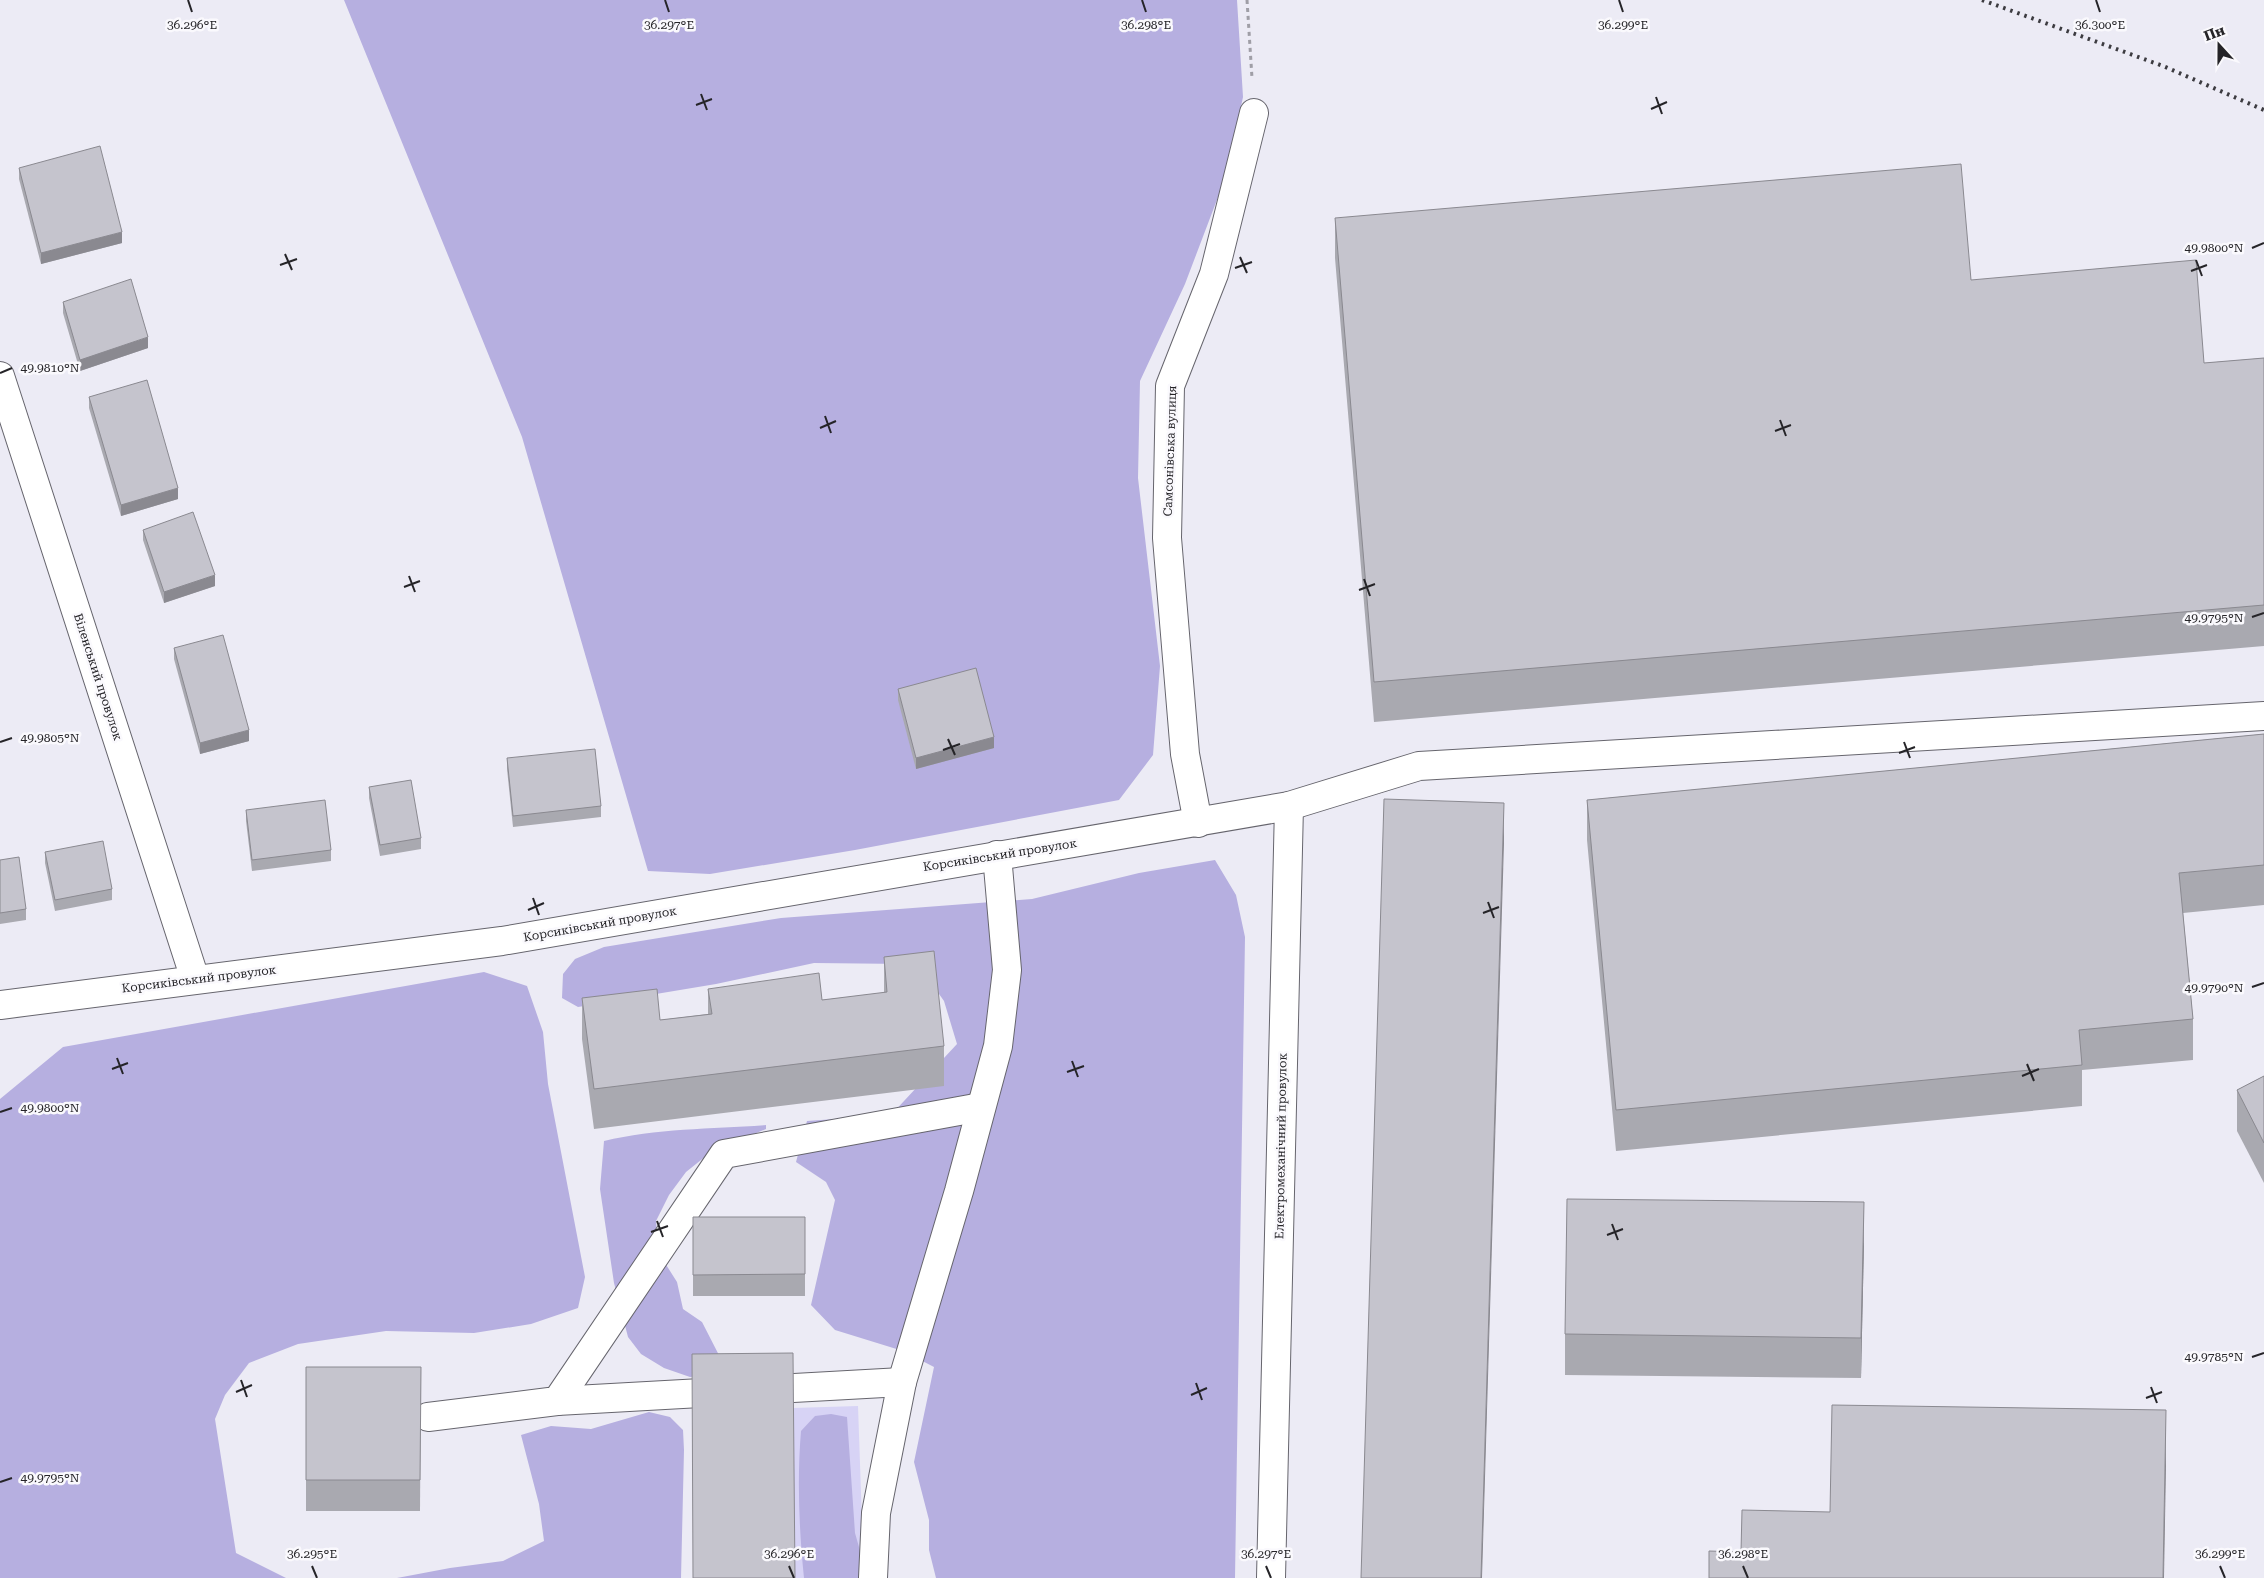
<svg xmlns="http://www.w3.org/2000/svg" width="2264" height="1578" viewBox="0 0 2264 1578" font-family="'Roboto Serif',serif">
	<rect width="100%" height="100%" fill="#ecebf5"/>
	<polygon fill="#d7d3f5" points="858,1406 864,1578 795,1578 793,1408"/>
	<g fill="#b6afe0">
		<polygon points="344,0 1237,0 1243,97 1226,176 1185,284 1140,381 1138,478 1160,666 1153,755 1119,800 855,850 710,874 648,871 522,437"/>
		<polygon points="1215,860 1236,895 1245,937 1235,1578 936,1578 929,1550 929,1520 914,1462 934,1367 903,1351 835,1330 811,1305 835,1200 826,1182 796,1162 807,1121 891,1115 957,1044 944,1001 927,977 906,964 814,963 716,984 578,1007 562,998 563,974 575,959 604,947 781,918 1032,899 1139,873"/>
		<polygon points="484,972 527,986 543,1032 548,1084 585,1277 578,1308 531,1324 474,1333 386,1331 298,1344 249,1363 225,1395 215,1419 236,1553 286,1578 0,1578 0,1099 63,1047"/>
		<path d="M766,1125V1129L711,1152L686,1172L669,1195L656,1221L658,1252L677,1282L683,1309L702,1322L723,1363L713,1375L690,1377L664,1368L641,1354L628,1337L614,1283L600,1189L604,1141C656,1128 713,1129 766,1125Z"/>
		<polygon points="649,1412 670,1417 683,1430 684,1450 681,1578 397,1578 450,1568 503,1561 544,1541 539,1504 521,1435 551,1426 591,1429"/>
		<path d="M831,1414L847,1417L855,1533L863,1561L860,1578H804C799,1529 797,1479 801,1431L815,1416Z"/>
	</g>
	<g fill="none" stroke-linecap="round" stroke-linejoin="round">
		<defs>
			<g id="minor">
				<polyline points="0,376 195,979"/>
				<polyline points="1289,806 1419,766 2264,716"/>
				<polyline points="1198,823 1185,754 1167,538 1170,386 1214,274 1254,113"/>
				<polyline points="0,1005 502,941 1289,806 1271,1578"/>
				<polyline points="557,1401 902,1382"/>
				<polyline points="428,1417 557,1401 724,1154 981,1107"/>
				<polyline points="873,1578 876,1513 902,1382 959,1191 998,1046 1007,970 997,855"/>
			</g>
		</defs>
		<use href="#minor" stroke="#66656d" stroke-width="30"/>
		<polyline stroke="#9f9ea6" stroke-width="3" stroke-dasharray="4 4" stroke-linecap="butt" points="1247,0 1252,78"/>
		<use href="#minor" stroke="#fff" stroke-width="28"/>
		<polyline stroke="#3c3b40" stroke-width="4" stroke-dasharray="2.5 5" stroke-linecap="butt" points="1982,0 2163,66 2264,110"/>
	</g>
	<g fill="#a9a9b0">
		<polygon points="19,168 122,243 41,264 19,179"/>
		<polygon points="1335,218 1971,280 2204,363 2264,358 2264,646 1374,722 1335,258"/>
		<polygon points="63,302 148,348 80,371 63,313"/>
		<polygon points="89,397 178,499 121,516 89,408"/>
		<polygon points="143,530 215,586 164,603 143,540"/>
		<polygon points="174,648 249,741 200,754 174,659"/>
		<polygon points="898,689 994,748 916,769 898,700"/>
		<polygon points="2264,734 2264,905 2183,913 2193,1019 2193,1060 2082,1070 2082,1106 1616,1151 1587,840 1587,800"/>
		<polygon points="507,758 601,806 601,817 513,827 507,769"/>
		<polygon points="369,787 421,838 421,849 380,856 369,798"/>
		<polygon points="246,810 331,850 331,861 252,871 246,821"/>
		<polygon points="45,852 112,889 112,900 55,911 45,863"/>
		<polygon points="0,860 26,909 26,920 0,924"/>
		<polygon points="884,957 944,1046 944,1086 594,1129 582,1039 582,998 660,1020 708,1014 708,989 822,1000 884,993"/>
		<polygon points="2264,1076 2264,1183 2237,1131 2237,1090"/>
		<rect x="693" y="1217" width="112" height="79"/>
		<polygon points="1864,1243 1861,1378 1565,1375 1565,1334"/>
		<polygon points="306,1367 421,1367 420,1511 306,1511"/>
	</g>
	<g fill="#8a8990">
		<polygon points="122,232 122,243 41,264 41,253"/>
		<polygon points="148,337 148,348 80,371 80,360"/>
		<polygon points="178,488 178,499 121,516 121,505"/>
		<polygon points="215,575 215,586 164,603 164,592"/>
		<polygon points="249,730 249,741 200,754 200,743"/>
		<polygon points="994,737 994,748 916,769 916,758"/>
		<polygon points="1504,803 1504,843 1482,1578 1481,1578"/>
		<polygon points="1864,1202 1864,1243 1861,1378 1861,1338"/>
		<polygon points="2166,1410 2166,1466 2164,1578 2163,1578"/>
	</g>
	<g fill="#c5c4cd" stroke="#8a8990">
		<polygon points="100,146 122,232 41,253 19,168"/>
		<polygon points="1961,164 1971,280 2196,260 2204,363 2264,358 2264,605 1374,682 1335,218"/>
		<polygon points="131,279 148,337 80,360 63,302"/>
		<polygon points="147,380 178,488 121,505 89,397"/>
		<polygon points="193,512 215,575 164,592 143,530"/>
		<polygon points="223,635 249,730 200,743 174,648"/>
		<polygon points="976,668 994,737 916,758 898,689"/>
		<polygon points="2264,734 2264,865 2179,873 2193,1019 2079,1030 2082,1065 1616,1110 1587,800"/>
		<polygon points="595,749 601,806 513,816 507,758"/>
		<polygon points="411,780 421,838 380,845 369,787"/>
		<polygon points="1384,799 1504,803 1481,1578 1361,1578"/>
		<polygon points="325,800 331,850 252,860 246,810"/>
		<polygon points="103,841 112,889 55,900 45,852"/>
		<polygon points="19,857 26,909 0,913 0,860"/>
		<polygon points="934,951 944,1046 594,1089 582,998 657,989 660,1020 712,1014 708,989 819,973 822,1000 887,992 884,957"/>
		<polygon points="2264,1076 2264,1143 2237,1090"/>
		<polygon points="1567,1199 1864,1202 1861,1338 1565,1334"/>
		<polygon points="693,1217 805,1217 805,1274 693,1275"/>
		<polygon points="793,1353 795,1578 693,1578 692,1354"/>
		<polygon points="306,1367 421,1367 420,1480 306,1480"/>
		<polygon points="1832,1405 2166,1410 2163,1578 1709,1578 1709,1551 1741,1552 1742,1510 1830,1512"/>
	</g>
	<path fill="none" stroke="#252428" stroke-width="2" d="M188,0L192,12M665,0L669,12M1142,0L1146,12M1619,0L1623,12M2096,0L2100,12M701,94L707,110M1656,97L1662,114M696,105L712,99M1651,109L1667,102M2252,248L2264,243M285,254L292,270M1240,257L1247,273M2196,260L2202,276M280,265L297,259M1235,268L1252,262M2191,271L2207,265M0,373L12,368M825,416L831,433M1780,420L1786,436M820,428L836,421M1775,431L1791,425M409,576L415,592M1364,579L1370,596M404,587L420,581M1359,590L1375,584M2252,617L2264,613M948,739L955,755M0,742L12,738M1904,742L1910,758M943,750L960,744M1899,753L1915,747M533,898L539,915M1488,902L1494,918M528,910L544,903M1483,913L1499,907M2252,987L2264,983M117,1058L123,1074M1072,1061L1078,1077M2027,1064L2034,1081M112,1069L128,1063M1067,1072L1084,1066M2022,1076L2039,1069M0,1112L12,1108M657,1221L663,1237M1612,1224L1618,1240M651,1232L668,1226M1607,1235L1623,1229M2252,1357L2264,1353M241,1380L247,1397M1196,1383L1202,1400M2151,1387L2157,1403M236,1392L252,1385M1191,1395L1207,1388M2146,1398L2162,1392M0,1482L12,1478M312,1566L317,1578M789,1566L794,1578M1266,1566L1271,1578M1743,1566L1748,1578M2220,1566L2225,1578"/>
	<g text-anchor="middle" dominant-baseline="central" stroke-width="5" stroke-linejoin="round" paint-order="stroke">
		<g font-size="12" fill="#252428" stroke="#faf9fd">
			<text transform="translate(1170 451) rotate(-88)">Самсонівська вулиця</text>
			<text transform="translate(98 677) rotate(72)">Віленський провулок</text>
			<text transform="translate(1000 855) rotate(-9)">Корсиківський провулок</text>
			<text transform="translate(600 924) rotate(-10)">Корсиківський провулок</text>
			<text transform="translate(199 979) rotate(-7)">Корсиківський провулок</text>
			<text transform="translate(1281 1146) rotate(-89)">Електромеханічний провулок</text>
		</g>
	</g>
	<g font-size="12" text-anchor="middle" fill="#252428" stroke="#faf9fd" stroke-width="5" stroke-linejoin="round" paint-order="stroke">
		<text x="192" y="29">36.296°E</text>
		<text x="669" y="29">36.297°E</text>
		<text x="1146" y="29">36.298°E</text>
		<text x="1623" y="29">36.299°E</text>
		<text x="2100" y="29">36.300°E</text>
		<text x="2214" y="252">49.9800°N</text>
		<text x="50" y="372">49.9810°N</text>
		<text x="2214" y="622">49.9795°N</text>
		<text x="50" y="742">49.9805°N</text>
		<text x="2214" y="992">49.9790°N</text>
		<text x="50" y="1112">49.9800°N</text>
		<text x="2214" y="1361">49.9785°N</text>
		<text x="50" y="1482">49.9795°N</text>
		<text x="312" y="1558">36.295°E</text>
		<text x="789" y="1558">36.296°E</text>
		<text x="1266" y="1558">36.297°E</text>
		<text x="1743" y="1558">36.298°E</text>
		<text x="2220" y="1558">36.299°E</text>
	</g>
	<g transform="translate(2219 45) rotate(339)" stroke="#faf9fd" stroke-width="4" paint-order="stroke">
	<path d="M0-4L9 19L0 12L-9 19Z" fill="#252428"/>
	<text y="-8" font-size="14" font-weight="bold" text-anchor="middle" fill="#252428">Пн</text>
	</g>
</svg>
